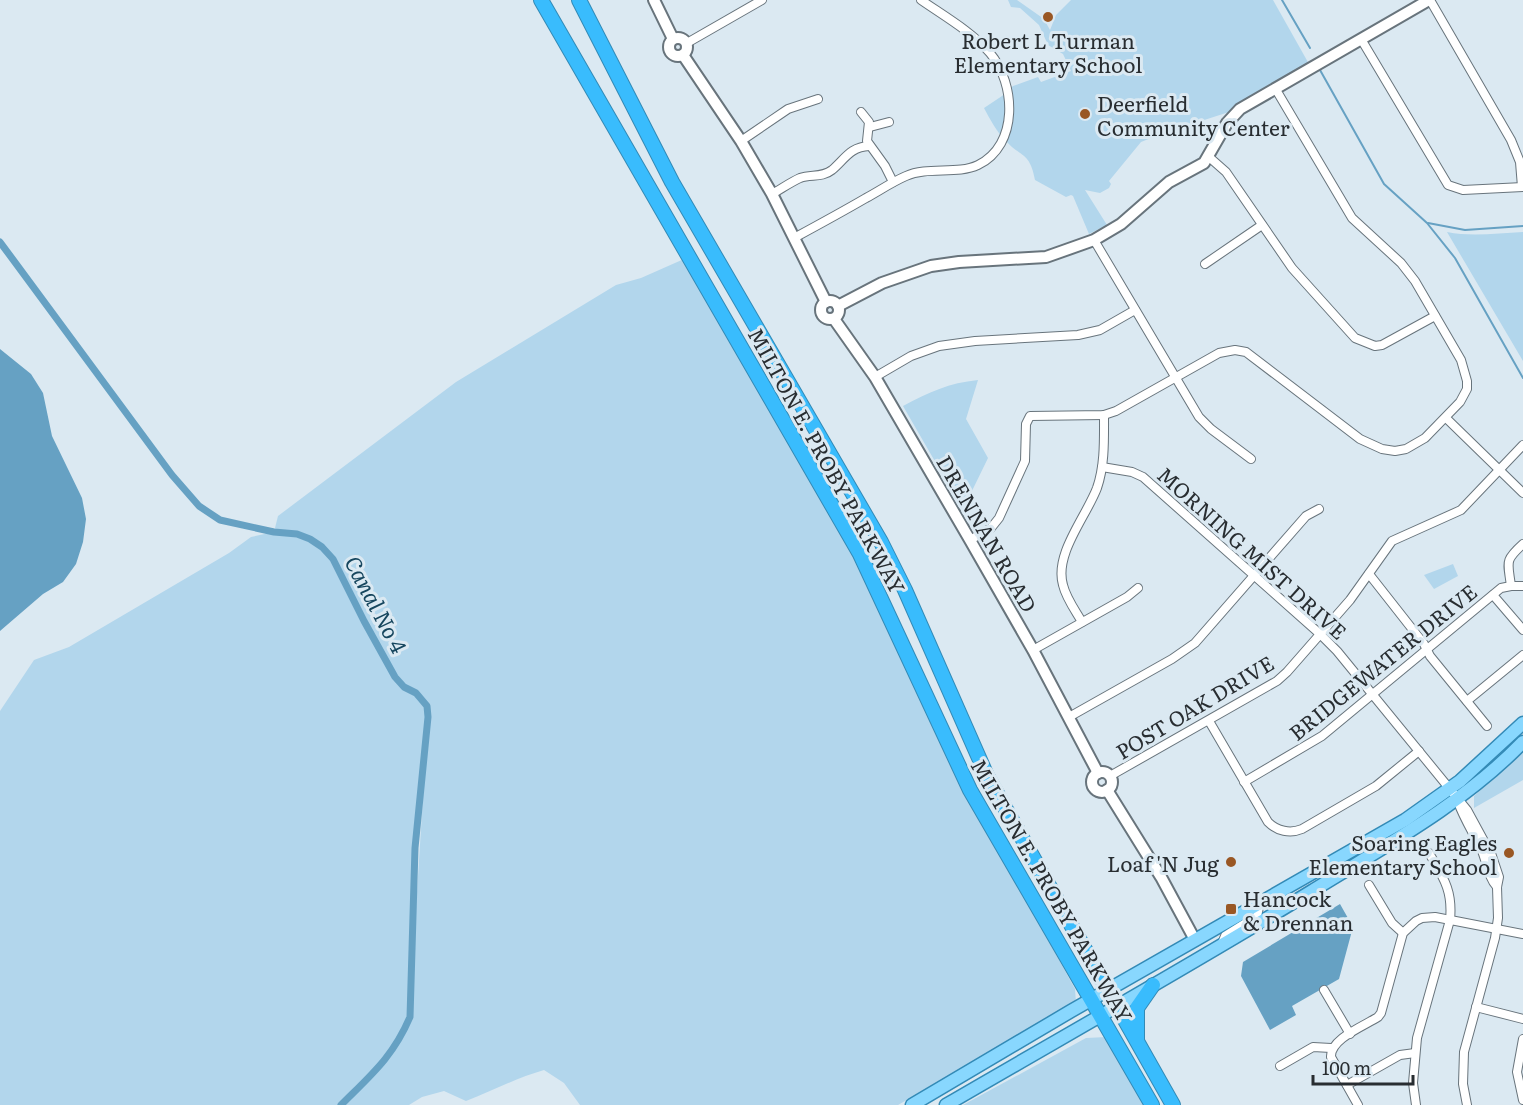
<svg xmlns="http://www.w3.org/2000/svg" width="1523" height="1105" viewBox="0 0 1523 1105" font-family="Literata,serif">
	<rect width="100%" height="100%" fill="#dbe9f2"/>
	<g fill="#b2d6ec" fill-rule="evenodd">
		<path d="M1008,0H1017L1044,19L1050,30L1056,15L1071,0H1273L1309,64L1239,103L1229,112L1161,134L1141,142L1109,181L1111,184L1109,188L1100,193L1085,190L1107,225L1089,234L1073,196L1071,195L1066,197L1035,180C1030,152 1021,158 1005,140C996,131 990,119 984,108L1002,96L1013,86L1038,77L1041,82L1071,71L1063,54L1048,45L1039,25L1020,8L1011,7Z"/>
		<path d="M1447,232C1472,237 1498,233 1523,232V361Z"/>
		<path d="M684,259L862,569L947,755L1075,989L1076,1003L898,1105H580L564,1083L544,1070C516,1078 492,1091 466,1101L444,1091L422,1097L409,1105H0V711L34,660L69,647L229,553L251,537L274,532L278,516L456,382L616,285L641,278ZM427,711L428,717L411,988L415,848Z"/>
		<path d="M978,380L966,419L988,458L970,495L959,503L903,406C929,392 949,383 978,380Z"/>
		<polygon points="1453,564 1458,576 1434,589 1424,575"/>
		<polygon points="1523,753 1523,780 1474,808 1474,796"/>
		<polygon points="1107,1037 1146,1105 963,1105 1086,1038"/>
	</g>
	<g fill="#66a1c3">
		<polygon points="0,349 31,374 43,393 52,436 82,498 86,519 83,542 76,564 63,582 43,594 0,631"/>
		<polygon points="1340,904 1353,927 1339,979 1292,1006 1296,1015 1270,1030 1241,976 1243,962"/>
	</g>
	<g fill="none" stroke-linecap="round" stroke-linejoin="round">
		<g stroke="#66a1c3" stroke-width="2">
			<polyline points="1282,0 1310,48"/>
			<polyline points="1320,70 1384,184 1427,223 1455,258 1523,378"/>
			<polyline points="1428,223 1465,230 1523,226"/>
		</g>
		<path stroke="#66a1c3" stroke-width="7" d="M0,242L172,475L199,506L220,520L274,532L297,534L310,539L322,547L333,559L364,621L395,677L404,687L416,693L427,706L428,717L415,848L410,1017C393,1057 371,1075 341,1105"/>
		<defs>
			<g id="street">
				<polyline points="1430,0 1511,140 1520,162 1522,187"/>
				<polyline points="1361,39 1448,185 1463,190 1523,187"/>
				<polyline points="687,43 762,0"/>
				<polyline points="861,112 869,122 867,141 885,166 893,182"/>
				<polyline points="870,127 889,122"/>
				<polyline points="741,141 788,109 818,99"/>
				<polyline points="1209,157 1226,172 1292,268 1355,338 1375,346 1382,345 1435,316"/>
				<path d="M772,194C781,189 791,182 800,178C811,174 822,178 832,170C845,159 850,147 869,146"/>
				<path d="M794,238C818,225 842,212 866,198C879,191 892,182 906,176C928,166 957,175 978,165C1019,145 1016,84 990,53C972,32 944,16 921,0"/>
				<polyline points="1094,240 1199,417 1211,429 1251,459"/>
				<polyline points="1205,264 1262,225"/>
				<polyline points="875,377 911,356 939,346 975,341 1078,335 1100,330 1135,310"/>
				<polyline points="1446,418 1523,493"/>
				<polyline points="1102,467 1132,472 1143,477 1320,634 1337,651 1467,810 1492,856 1499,877 1497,887 1498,918 1495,938 1464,1052 1463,1084 1467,1105"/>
				<polyline points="970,540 991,528 999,518 1025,461 1026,424 1030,416 1104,415 1116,411 1219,353 1235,350 1246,352 1360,439 1382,449 1395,451 1406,449 1425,438 1460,402 1467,389 1467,381 1461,360 1415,281 1401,263 1352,218 1275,88"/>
				<polyline points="1369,574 1424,644 1430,656 1487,726"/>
				<path d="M1511,586C1508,562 1504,561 1523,544"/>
				<polyline points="1493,595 1523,630"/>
				<path d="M1082,622C1075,610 1066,598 1063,585C1054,554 1086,517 1097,488C1105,465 1104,439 1104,415"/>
				<polyline points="1033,650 1127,597 1138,588"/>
				<polyline points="1467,701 1523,655"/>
				<polyline points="1069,717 1172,659 1195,643 1306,516 1319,509"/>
				<path d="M1209,721L1268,822C1277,831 1290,834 1302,829L1376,786L1419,751"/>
				<polyline points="1110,776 1277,681 1287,672 1350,600 1392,541 1461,510 1523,445"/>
				<polyline points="1244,782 1322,736 1501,588 1511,586 1523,586"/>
				<path d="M1458,802C1464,819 1474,834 1482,851C1487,863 1488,877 1497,887"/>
				<polyline points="1369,885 1392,923 1403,933"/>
				<polyline points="1221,946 1225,936 1257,916 1260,903"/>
				<polyline points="1324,990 1350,1034"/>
				<polyline points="1476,1007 1523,1019"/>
				<polyline points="1523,1039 1517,1072 1523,1100"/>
				<polyline points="1280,1066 1313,1047 1331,1048"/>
				<polyline points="1347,1085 1400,1055 1415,1053"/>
				<path d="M1358,1105L1331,1057C1330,1039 1364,1026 1378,1017L1381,1013L1403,933L1416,921L1422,918L1435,917L1523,934"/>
				<path d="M1416,1105L1413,1083L1417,1038L1450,920C1453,890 1443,877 1429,853"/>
			</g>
			<g id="secondary">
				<polyline points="654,0 673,39"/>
				<circle cx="678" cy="47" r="9"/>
				<polyline points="683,55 741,141 772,194 826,302"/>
				<circle cx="830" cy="310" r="9"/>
				<polyline points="838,306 882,283 931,266 959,262 1046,257 1094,240 1121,224 1169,182 1204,163 1227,123 1240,109 1429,0"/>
				<polyline points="834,319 875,377 970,540 1033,650 1098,773"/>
				<circle cx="1102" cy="782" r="10"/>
				<polyline points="1107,790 1161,877 1195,940"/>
			</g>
			<g id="primary">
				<polyline points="912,1105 1071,1011 1405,820 1460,781 1523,723"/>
				<path d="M946,1105C1068,1034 1191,965 1312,891C1385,846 1463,804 1523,742"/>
			</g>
			<g id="highway">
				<polyline points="541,0 860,554 970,790 1152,1105"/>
				<polyline points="579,0 672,182 881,542 905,590 987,776 1173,1105"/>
				<polyline points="1137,1040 1137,1008 1153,985"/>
			</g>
		</defs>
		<use href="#street" stroke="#68747c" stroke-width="10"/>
		<use href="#secondary" stroke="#68747c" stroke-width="14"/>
		<use href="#primary" stroke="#338ab6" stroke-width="15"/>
		<use href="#highway" stroke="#338ab6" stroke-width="16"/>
		<use href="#street" stroke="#fff" stroke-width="8"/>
		<use href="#secondary" stroke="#fff" stroke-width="10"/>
		<use href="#primary" stroke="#88d7fe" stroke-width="12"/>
		<use href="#highway" stroke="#39bcfd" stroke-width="14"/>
	</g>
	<g fill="#995724" stroke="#dbe9f2" stroke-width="2">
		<circle cx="1048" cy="17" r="6"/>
		<circle cx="1085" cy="114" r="6"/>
		<circle cx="1509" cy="853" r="6"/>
		<circle cx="1231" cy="862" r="6"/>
		<rect x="1225" y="903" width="12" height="12" rx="3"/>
	</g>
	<g text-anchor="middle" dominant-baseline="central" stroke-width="6" stroke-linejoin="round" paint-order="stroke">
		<g font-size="21" fill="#282d31" stroke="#dbe9f2" text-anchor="start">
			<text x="1048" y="39" text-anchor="middle">Robert L Turman<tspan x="1048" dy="24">Elementary School</tspan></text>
			<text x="1097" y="102">Deerfield<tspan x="1097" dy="24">Community Center</tspan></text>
			<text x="1497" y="841" text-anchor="end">Soaring Eagles<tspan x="1497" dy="24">Elementary School</tspan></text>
			<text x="1219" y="862" text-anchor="end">Loaf 'N Jug</text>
			<text x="1243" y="897">Hancock<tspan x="1243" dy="24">&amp; Drennan</tspan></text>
		</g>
		<g font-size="21" fill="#282d31" stroke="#dbe9f2">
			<text transform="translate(828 460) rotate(61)">MILTON E. PROBY PARKWAY</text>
			<text transform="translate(988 533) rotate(60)">DRENNAN ROAD</text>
			<text transform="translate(1253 552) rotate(42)">MORNING MIST DRIVE</text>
			<text transform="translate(1382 661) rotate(-39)">BRIDGEWATER DRIVE</text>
			<text transform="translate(1194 706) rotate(-31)">POST OAK DRIVE</text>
			<text transform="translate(1053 890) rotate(60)">MILTON E. PROBY PARKWAY</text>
		</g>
		<g font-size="22" font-style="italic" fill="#16465e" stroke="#dbe9f2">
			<text transform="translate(377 604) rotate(62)">Canal No 4</text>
		</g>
	</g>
	<path d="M1313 1075v9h100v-9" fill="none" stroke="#282d31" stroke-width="3"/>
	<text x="1322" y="1075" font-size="18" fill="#282d31" stroke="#dbe9f2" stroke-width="4.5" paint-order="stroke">100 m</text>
</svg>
